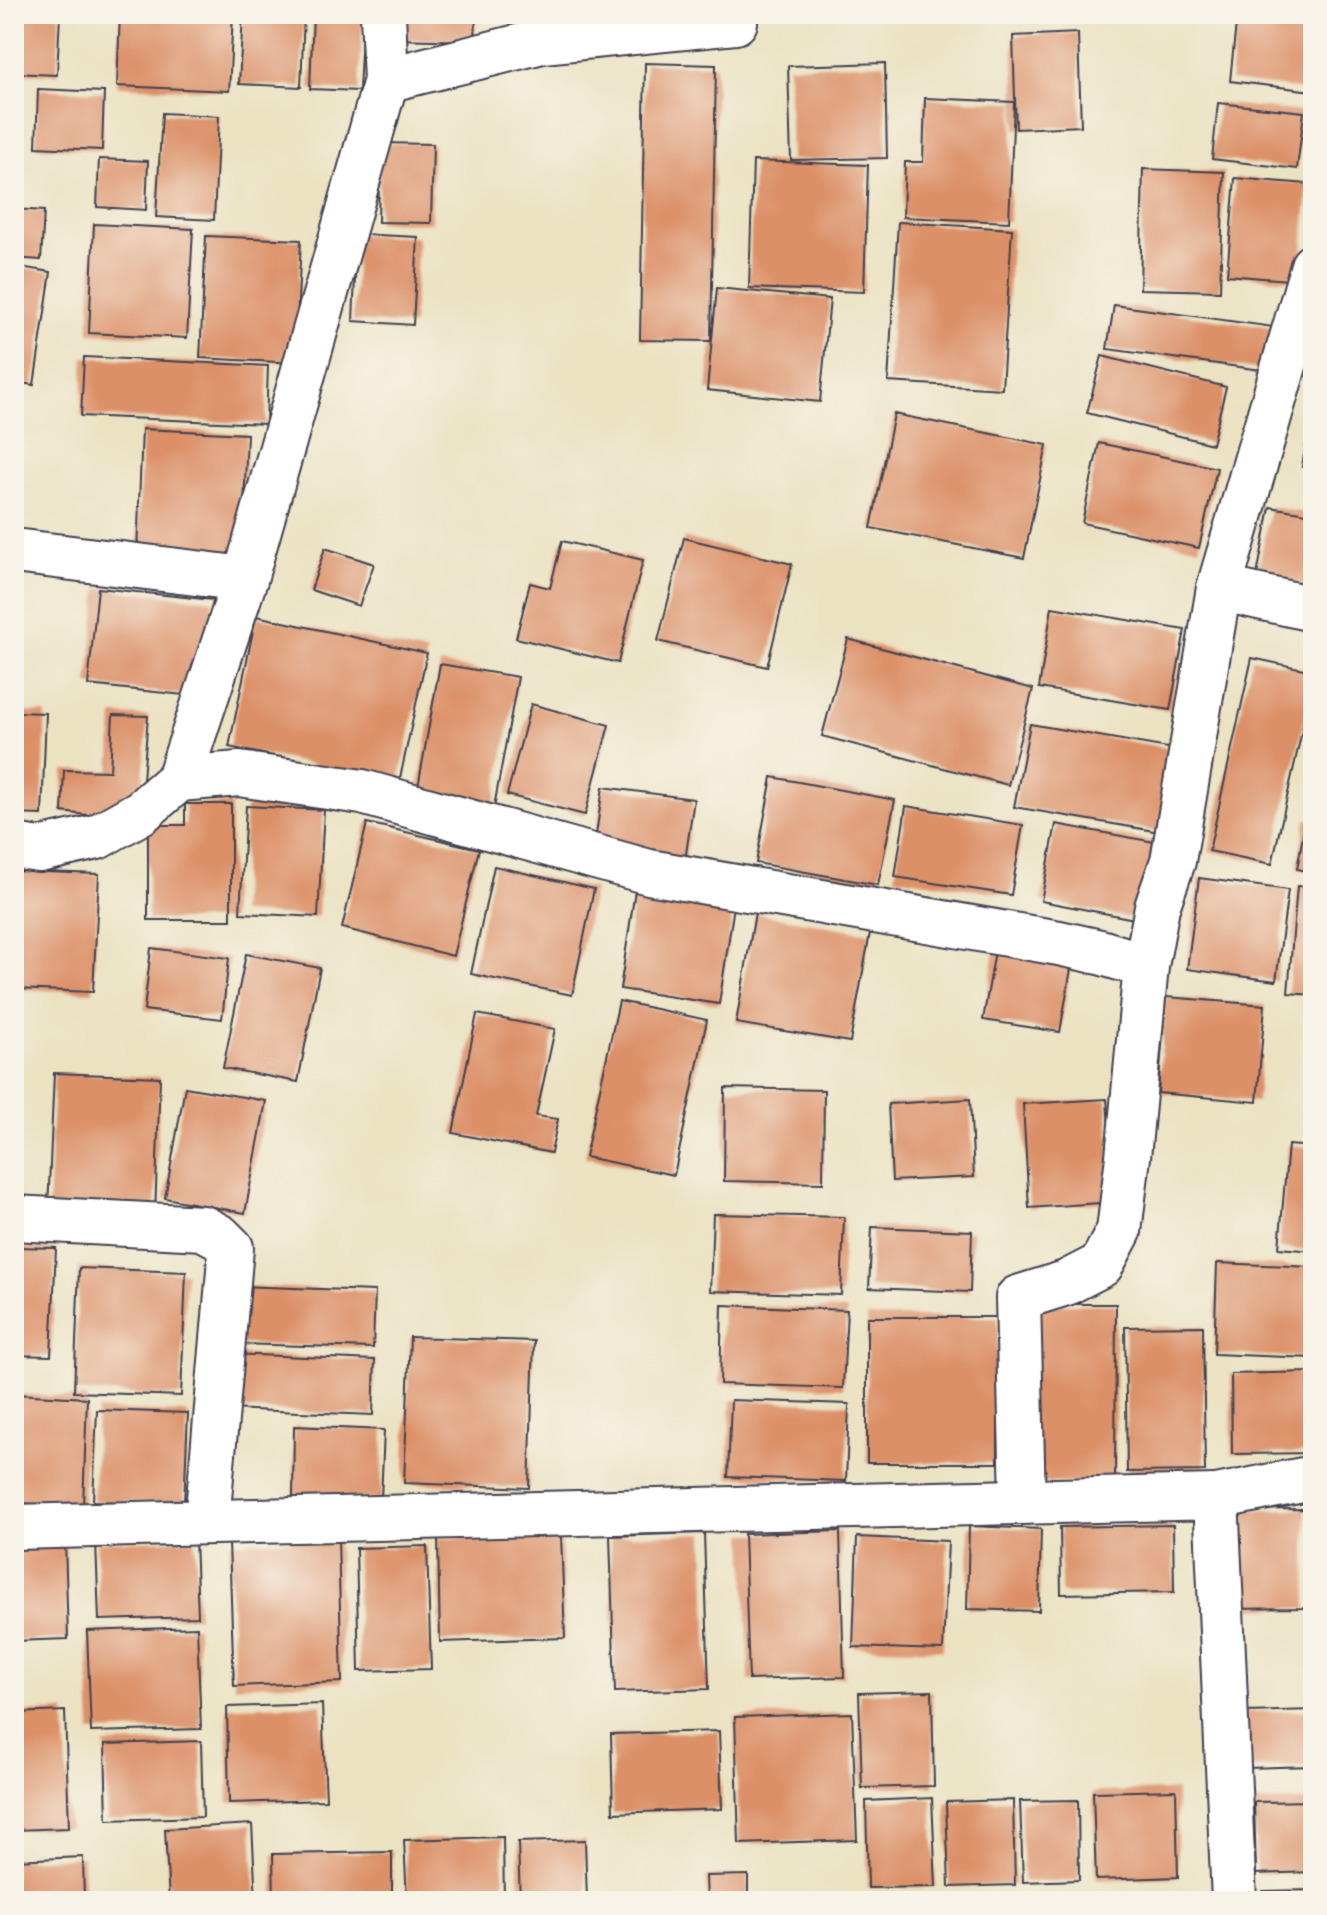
<svg xmlns="http://www.w3.org/2000/svg" width="1327" height="1915" viewBox="0 0 1327 1915" font-family="Mynerve,sans-serif">
	<rect width="100%" height="100%" fill="#f7f3e8"/>
	<filter id="ink" filterUnits="userSpaceOnUse"><feTurbulence type="fractalNoise" baseFrequency=".0125" numOctaves="2"/><feDisplacementMap in="SourceGraphic" scale="16" xChannelSelector="R" yChannelSelector="G"/><feConvolveMatrix kernelMatrix="1 2 1 2 8 2 1 2 1" color-interpolation-filters="sRGB"/></filter>
	<filter id="wash" filterUnits="userSpaceOnUse"><feTurbulence type="fractalNoise" baseFrequency=".006" numOctaves="4" result="noise"/><feDisplacementMap in="SourceGraphic" scale="32" xChannelSelector="R" yChannelSelector="G"/><feGaussianBlur stdDeviation="1.8" result="paint"/><feColorMatrix in="noise" values="0 0 0 0 0 0 0 0 0 0 0 0 0 0 0 0 0 1.4 0 .05"/><feComposite in="paint" operator="in"/></filter>
	<g filter="url(#wash)">
		<rect width="100%" height="100%" fill="#ebe2c2"/>
		<g id="blocks">
			<g fill="#dc9067">
				<polygon points="14,14 60,14 57,75 14,73"/>
				<polygon points="120,14 233,14 229,91 117,86"/>
				<polygon points="243,14 304,14 301,87 239,84"/>
				<polygon points="313,14 363,14 359,91 310,89"/>
				<polygon points="391,14 476,14 475,41 391,39"/>
				<polygon points="1237,14 1313,14 1313,91 1230,81"/>
				<polygon points="1078,33 1081,126 1016,129 1013,36"/>
				<polygon points="645,63 716,65 711,341 640,340"/>
				<polygon points="885,63 887,158 791,160 788,66"/>
				<polygon points="38,89 104,92 102,150 36,147"/>
				<polygon points="925,98 1014,102 1009,222 903,217 905,162 923,162"/>
				<polygon points="1218,103 1304,112 1297,169 1212,159"/>
				<polygon points="162,113 219,116 214,220 156,217"/>
				<polygon points="380,143 433,144 431,223 378,222"/>
				<polygon points="99,159 148,161 146,210 97,207"/>
				<polygon points="753,161 868,165 864,292 749,288"/>
				<polygon points="1143,169 1224,172 1220,291 1140,289"/>
				<polygon points="1235,178 1308,184 1301,281 1227,275"/>
				<polygon points="14,209 44,211 41,260 14,258"/>
				<polygon points="898,222 1012,229 1002,389 888,382"/>
				<polygon points="94,224 193,229 187,338 89,333"/>
				<polygon points="357,234 418,237 413,325 353,321"/>
				<polygon points="206,236 301,240 295,363 200,358"/>
				<polygon points="14,266 51,272 34,385 14,382"/>
				<polygon points="717,288 830,299 820,402 707,390"/>
				<polygon points="1114,305 1274,327 1269,371 1107,349"/>
				<polygon points="1102,356 1226,387 1212,444 1087,413"/>
				<polygon points="84,357 268,366 266,424 81,416"/>
				<polygon points="894,414 1047,445 1024,558 871,528"/>
				<polygon points="1311,414 1313,414 1313,469 1302,467"/>
				<polygon points="142,429 247,434 242,558 137,553"/>
				<polygon points="1099,443 1217,468 1199,548 1082,523"/>
				<polygon points="1270,507 1313,514 1313,597 1255,586"/>
				<polygon points="684,538 792,564 767,667 658,641"/>
				<polygon points="562,541 643,560 618,663 516,638 530,583 550,588"/>
				<polygon points="325,548 374,564 359,606 311,590"/>
				<polygon points="98,588 213,600 203,697 88,685"/>
				<polygon points="1052,607 1185,630 1170,710 1039,688"/>
				<polygon points="256,616 427,653 399,783 229,747"/>
				<polygon points="848,639 1033,689 1008,785 822,736"/>
				<polygon points="1252,658 1313,671 1313,682 1272,864 1209,851"/>
				<polygon points="440,664 518,677 494,807 417,793"/>
				<polygon points="531,704 609,725 585,815 507,795"/>
				<polygon points="14,712 46,713 42,815 14,814"/>
				<polygon points="113,715 148,716 143,780 135,795 95,816 62,812 64,770 110,771"/>
				<polygon points="1030,724 1174,749 1160,832 1014,807"/>
				<polygon points="772,777 895,800 878,885 756,863"/>
				<polygon points="603,787 694,799 685,861 594,848"/>
				<polygon points="185,804 231,804 231,920 148,920 148,825 185,825"/>
				<polygon points="246,806 324,810 318,917 240,913"/>
				<polygon points="906,806 1023,825 1011,895 895,877"/>
				<polygon points="1306,819 1313,820 1313,872 1297,869"/>
				<polygon points="367,823 479,849 453,956 342,928"/>
				<polygon points="1056,824 1160,843 1145,921 1041,901"/>
				<polygon points="494,866 594,889 572,995 471,974"/>
				<polygon points="14,871 99,874 93,992 14,989"/>
				<polygon points="1199,878 1288,890 1276,981 1187,969"/>
				<polygon points="636,884 735,899 719,1004 620,989"/>
				<polygon points="1297,886 1313,887 1313,995 1288,993"/>
				<polygon points="755,913 870,933 850,1042 736,1023"/>
				<polygon points="151,948 229,958 222,1019 144,1010"/>
				<polygon points="995,951 1072,963 1060,1032 983,1020"/>
				<polygon points="246,954 320,968 298,1082 223,1068"/>
				<polygon points="1166,997 1265,1005 1257,1102 1158,1093"/>
				<polygon points="619,1001 707,1020 674,1175 585,1157"/>
				<polygon points="477,1014 555,1029 536,1116 558,1119 551,1153 453,1133"/>
				<polygon points="54,1073 160,1077 155,1215 48,1210"/>
				<polygon points="185,1087 266,1101 245,1213 165,1198"/>
				<polygon points="725,1088 824,1090 823,1183 724,1181"/>
				<polygon points="970,1099 974,1177 892,1181 888,1104"/>
				<polygon points="1107,1099 1114,1202 1029,1208 1023,1104"/>
				<polygon points="1288,1145 1313,1147 1313,1251 1279,1248"/>
				<polygon points="713,1214 844,1217 841,1295 710,1291"/>
				<polygon points="872,1227 972,1231 970,1292 869,1288"/>
				<polygon points="14,1247 56,1248 51,1356 14,1355"/>
				<polygon points="1217,1263 1313,1267 1313,1358 1214,1354"/>
				<polygon points="79,1268 186,1272 181,1396 74,1392"/>
				<polygon points="239,1286 375,1291 373,1348 238,1344"/>
				<polygon points="1028,1304 1116,1304 1115,1483 1027,1483"/>
				<polygon points="722,1305 847,1310 843,1388 720,1384"/>
				<rect x="867" y="1317" width="131" height="146"/>
				<polygon points="1203,1326 1205,1471 1127,1472 1125,1327"/>
				<polygon points="410,1337 534,1341 529,1488 404,1483"/>
				<polygon points="231,1354 375,1360 373,1415 229,1409"/>
				<polygon points="1313,1372 1313,1453 1232,1454 1231,1374"/>
				<polygon points="14,1394 87,1398 83,1506 14,1503"/>
				<polygon points="731,1400 849,1404 846,1481 728,1477"/>
				<polygon points="97,1410 188,1413 184,1504 93,1501"/>
				<polygon points="294,1426 384,1430 381,1500 293,1497"/>
				<polygon points="1306,1509 1307,1608 1229,1609 1227,1510"/>
				<polygon points="1173,1525 1174,1592 1061,1594 1060,1527"/>
				<polygon points="969,1526 1041,1529 1039,1611 967,1609"/>
				<polygon points="840,1531 844,1677 749,1680 744,1534"/>
				<polygon points="704,1533 709,1689 615,1692 610,1536"/>
				<polygon points="561,1535 565,1638 440,1642 438,1538"/>
				<polygon points="857,1537 948,1541 943,1650 853,1647"/>
				<polygon points="338,1538 342,1682 234,1686 229,1542"/>
				<polygon points="195,1539 198,1617 99,1620 96,1542"/>
				<polygon points="65,1540 68,1639 14,1641 14,1542"/>
				<polygon points="427,1546 431,1669 359,1671 356,1548"/>
				<polygon points="197,1627 201,1729 91,1732 87,1631"/>
				<polygon points="932,1691 934,1786 862,1788 859,1693"/>
				<polygon points="322,1704 326,1800 229,1803 227,1707"/>
				<polygon points="1313,1710 1313,1766 1247,1768 1245,1712"/>
				<polygon points="65,1711 69,1828 14,1830 14,1713"/>
				<polygon points="852,1713 857,1840 739,1844 735,1717"/>
				<polygon points="719,1731 722,1809 613,1813 611,1734"/>
				<polygon points="201,1741 203,1817 107,1820 105,1744"/>
				<polygon points="1176,1790 1178,1877 1096,1880 1093,1792"/>
				<polygon points="932,1798 936,1887 868,1888 866,1801"/>
				<polygon points="1013,1800 1015,1885 949,1887 946,1802"/>
				<polygon points="1078,1800 1079,1880 1023,1882 1020,1801"/>
				<polygon points="1313,1801 1313,1872 1256,1874 1254,1802"/>
				<polygon points="252,1824 256,1901 169,1901 165,1829"/>
				<polygon points="503,1837 504,1901 407,1901 404,1840"/>
				<polygon points="585,1840 587,1901 520,1901 518,1842"/>
				<polygon points="392,1852 392,1901 274,1901 273,1854"/>
				<polygon points="83,1857 84,1901 14,1901 14,1860"/>
				<polygon points="748,1875 748,1901 707,1901 706,1876"/>
				<polygon points="1313,1890 1313,1901 1263,1901 1263,1891"/>
				<polygon points="1178,1893 1179,1901 1116,1901 1116,1895"/>
			</g>
		</g>
	</g>
	<g filter="url(#ink)">
		<use href="#blocks" fill-opacity="0" stroke="#403f4f" stroke-width="2"/>
		<g fill="none" stroke-linecap="round" stroke-linejoin="round">
			<defs>
				<g id="street">
					<polyline points="386,80 542,41 735,22"/>
					<polyline points="14,551 245,579"/>
					<polyline points="1219,588 1313,609"/>
					<polyline points="179,779 245,579 386,80 383,14"/>
					<polyline points="14,846 39,850 97,837 141,812 179,779 239,774 362,792 649,872 1059,943 1100,952 1146,966 1157,907 1173,861 1219,588 1313,266"/>
					<polyline points="14,1218 203,1228 220,1237 231,1248 207,1522"/>
					<polyline points="1216,1497 1313,1478"/>
					<polyline points="1023,1502 1018,1298 1066,1283 1101,1265 1119,1231 1128,1157 1146,966"/>
					<polyline points="14,1527 1216,1497 1234,1901"/>
				</g>
			</defs>
			<use href="#street" stroke="#403f4f" stroke-width="48"/>
			<use href="#street" stroke="#fff" stroke-width="44"/>
		</g>
	</g>
	<rect width="1327" height="1915" fill="none" stroke="#f7f3e8" stroke-width="48"/>
</svg>
